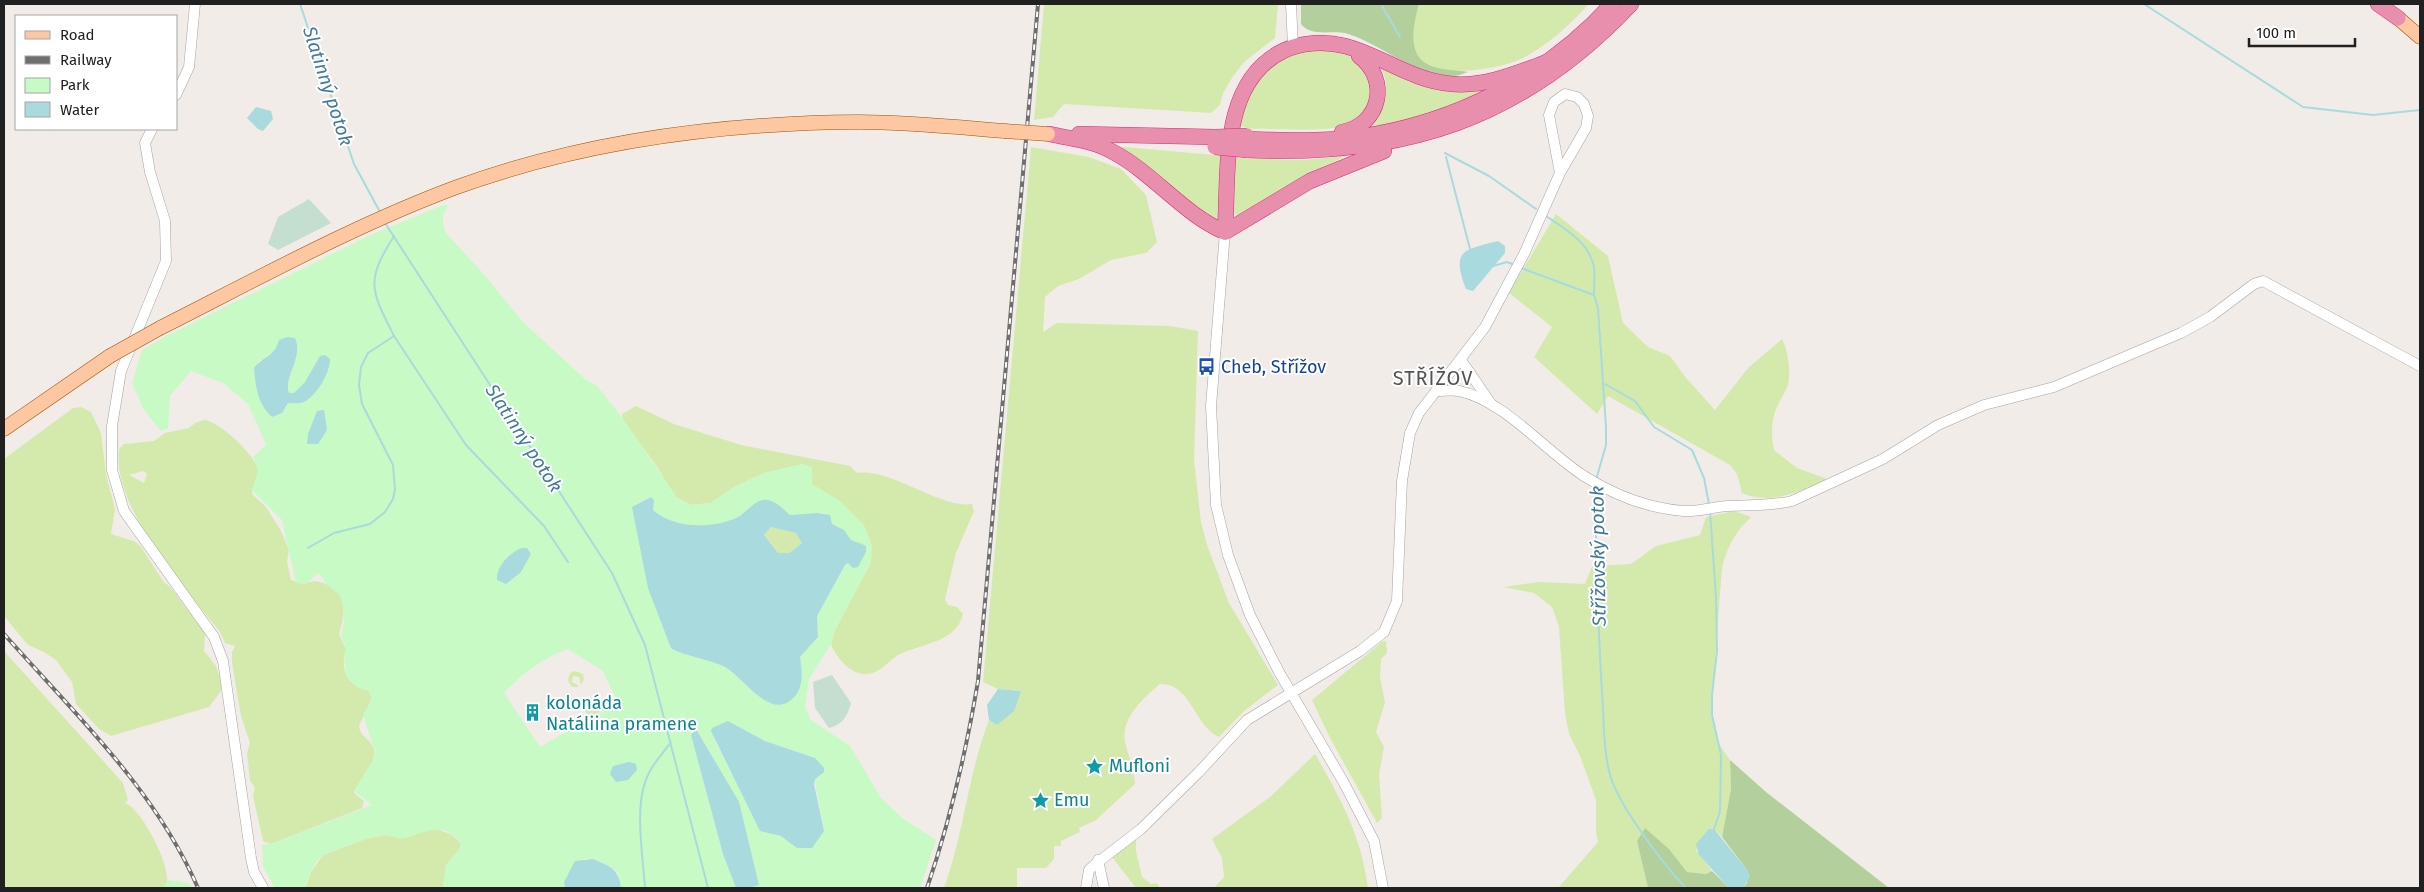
<svg xmlns="http://www.w3.org/2000/svg" width="2424" height="892" viewBox="0 0 2424 892" font-family="'Fira Sans',sans-serif">
	<rect width="100%" height="100%" fill="#f1ece7"/>
	<g fill="#d4eaad" fill-rule="evenodd">
		<polygon points="1044,4 1278,4 1275,38 1244,62 1232,78 1223,93 1220,105 1211,113 1064,104 1053,117 1034,120"/>
		<path d="M1419,4H1589C1570,25 1547,46 1521,59C1500,69 1432,81 1418,56C1409,40 1414,20 1419,4Z"/>
		<path d="M1321,49C1328,50 1337,50 1344,53C1379,69 1382,108 1346,125C1328,133 1271,128 1249,129L1238,125C1244,98 1262,64 1290,55C1299,52 1311,51 1321,49Z"/>
		<path d="M1382,69C1392,70 1400,79 1410,82C1447,94 1459,92 1496,86C1450,106 1417,119 1366,129C1385,112 1391,93 1382,69Z"/>
		<polygon points="1115,146 1225,156 1219,219 1214,221 1208,218 1165,181"/>
		<path d="M1031,147L1089,157L1121,169L1146,195L1157,242L1146,253L1111,260L1079,279L1058,286L1045,297L1043,332L1057,323L1170,326L1198,331L1194,460L1201,522L1207,545L1229,603L1278,685L1244,711L1219,737C1194,726 1191,683 1160,684C1143,699 1121,717 1125,742C1128,757 1135,768 1135,784L1096,820L1079,828L1080,832L1061,841V846H1054V859L1046,868H1017V888H944C964,833 968,774 989,720L997,725L1021,691L998,689L983,682Z"/>
		<path d="M1346,156C1321,168 1297,179 1273,194C1261,202 1251,211 1237,216L1232,211L1235,158L1302,160Z"/>
		<path d="M1556,214L1608,256L1623,323L1648,347L1670,356L1686,378L1715,410L1748,368L1782,339C1788,350 1791,372 1788,384C1786,392 1781,398 1778,405C1771,418 1771,436 1774,450L1797,468L1830,480C1801,490 1772,506 1742,493L1737,474L1730,465L1608,396L1597,414L1534,357L1552,327L1509,293Z"/>
		<path d="M636,406L674,424L741,445L850,466L857,473C892,468 940,509 972,504L974,511L956,553L945,599L948,605L957,607L963,614C957,642 921,644 900,654C891,659 884,668 875,672C856,681 836,659 831,644L835,630L866,570L845,507L812,484V468L803,464L764,473L734,487L711,503L691,505L674,496L658,468L623,420L622,414Z"/>
		<polygon points="81,407 91,412 101,433 106,474 115,509 111,534 136,542 141,547 163,581 171,588 205,633 204,651 216,666 221,682 221,691 209,707 111,736 99,729 76,704 72,682 56,660 44,652 28,645 4,616 4,459 73,408"/>
		<path d="M204,420C218,420 257,456 258,471C258,479 253,486 252,494L266,507L281,531L289,550L287,562L291,580L304,584C312,580 316,581 324,583C349,593 345,614 339,634L346,649C340,669 346,685 368,690L372,698L359,726C360,736 367,737 372,745C381,758 361,780 354,791L355,794L364,801L362,808L271,844L263,841L253,796L255,787L250,781L247,753L250,743L241,716L232,663V652L235,646L225,643L220,632C185,587 112,509 119,449L124,444L154,441L165,433L189,428L195,423ZM143,471L147,474L144,483L129,475Z"/>
		<path d="M1734,511L1751,517C1735,532 1727,547 1722,568L1711,714L1719,744L1730,760L1731,789L1722,837L1714,829L1696,850L1712,871L1706,874L1687,872L1669,849L1637,841L1648,888H1558L1598,842L1596,833V800L1580,756L1569,734L1565,713L1559,627L1552,607L1534,593L1503,587L1539,582L1585,584L1592,566L1631,564L1656,546L1700,535L1706,517Z"/>
		<polygon points="771,527 797,533 802,543 789,553 778,553 764,535"/>
		<polygon points="1383,641 1386,641 1387,653 1381,659 1380,677 1385,702 1376,732 1384,747 1379,774 1382,818 1377,823 1330,738 1312,700"/>
		<path d="M4,651L123,783L128,800L125,803C141,808 170,864 167,881C167,884 165,886 164,888H4Z"/>
		<polygon points="575,671 583,674 584,679 581,685 579,677 573,676 572,682 578,685 578,687 572,687 568,681 570,673"/>
		<polygon points="593,699 598,701 601,708 599,713 591,716 586,713 584,705 587,702 589,710 595,711 596,704 589,700"/>
		<path d="M1315,754C1341,799 1361,835 1368,888H1214L1224,877L1222,858L1212,839L1270,797Z"/>
		<polygon points="433,828 451,834 461,843 459,850 446,865 443,888 306,887 311,872 323,855 368,838 385,835 404,838 417,832"/>
		<polygon points="1136,837 1136,851 1142,877 1151,884 1157,883 1160,888 1136,888 1112,857"/>
	</g>
	<g fill="#b3d09c">
		<path d="M1301,4H1419C1414,22 1406,55 1429,65C1440,70 1456,70 1468,72C1464,73 1458,76 1454,76C1418,78 1381,44 1348,34C1333,29 1312,38 1301,24Z"/>
		<polygon points="1730,760 1766,792 1889,888 1743,888 1747,883 1748,871 1722,837 1731,789"/>
		<polygon points="1645,828 1669,849 1687,872 1706,874 1712,871 1729,888 1648,888 1637,841"/>
	</g>
	<g fill="#c4dfcf">
		<polygon points="309,199 331,223 278,250 268,244 278,217"/>
		<path d="M832,675L851,703C847,717 843,724 829,728L815,708L813,682Z"/>
	</g>
	<g fill="#c8fac5" fill-rule="evenodd">
		<path d="M443,205H448L443,215V224L446,233L481,271L523,322L585,379L597,386L622,417L678,499L691,505L711,503L734,487L764,473L803,464L812,468V484L840,501L864,525L872,545L871,563L835,630L831,644L809,679L805,707L811,720L850,746L881,798L902,818L936,840L920,888H748L758,885L713,757L696,729L691,735L723,854L736,888H621L618,872C604,862 580,849 572,870C569,877 564,881 565,888H443L446,865L459,850L461,843C444,820 426,832 406,838C399,840 390,835 383,835C373,836 325,852 319,859C312,866 309,877 306,887L308,888H275L263,867L262,845L271,844L372,805L354,791L373,760L375,752L363,714C369,704 375,702 368,690L358,688L346,675L344,655L346,649L341,634L344,623L343,603L339,594L327,585L319,573L305,584L296,583L282,520L252,490L258,471L253,457L266,444L248,404L223,383L191,371L170,396L168,428L161,431L144,410L132,383L142,350L166,336L368,236ZM295,338C304,357 283,378 289,393H294L305,382L320,356L303,402L288,403L282,413L272,417L258,362C272,354 280,345 295,338ZM651,497L653,510C674,529 713,529 738,517C746,513 753,506 760,501L775,503L790,515L825,513L831,519L832,524L844,530L851,540L864,544L853,568L848,563L845,565L817,616C815,623 819,627 818,633C817,643 805,649 800,657C802,673 803,684 793,697C774,721 743,679 726,668C713,660 694,655 678,652L636,504ZM568,649L603,671L618,703L540,747L504,693C522,673 543,658 568,649ZM728,721L765,741L810,756L824,831L797,848L781,836L760,831L752,811L714,739Z"/>
		<polygon points="168,880 189,883 192,888 164,888"/>
	</g>
	<g fill="#a8dade" fill-rule="evenodd">
		<polygon points="256,107 271,111 273,119 263,131 258,129 247,118"/>
		<path d="M1498,241L1505,246V253L1473,291L1466,289C1451,250 1463,250 1498,241Z"/>
		<path d="M287,337L295,338C304,357 283,378 289,393H294L305,382L320,356L325,355L330,359C330,373 317,395 304,402C300,404 293,403 288,403L282,413L272,417C257,403 256,387 254,368C264,355 274,358 279,340Z"/>
		<polygon points="324,410 327,430 318,444 307,444 308,434 317,411"/>
		<path d="M651,497L654,500L653,510C674,529 713,529 738,517C746,513 754,501 763,500C773,498 783,509 790,515L818,513L830,515L832,524L844,530L851,540L866,546V552L858,567L853,568L848,563L845,565L817,616L818,637L800,657C802,671 805,689 791,700C769,719 743,677 725,667C712,660 678,654 671,648L648,588L632,507ZM771,527L796,533L802,543L789,553H778L764,535Z"/>
		<path d="M521,548H527L531,554L521,572L506,584L497,580C496,566 510,553 521,548Z"/>
		<polygon points="998,689 1021,691 1014,711 997,725 989,720 987,705"/>
		<polygon points="728,721 765,741 815,758 824,768 824,772 815,779 814,784 824,831 812,848 797,848 781,836 760,831 711,731 712,728"/>
		<polygon points="696,729 739,802 759,885 748,888 736,888 723,854 691,735"/>
		<polygon points="629,762 636,764 637,770 628,780 616,782 610,774 613,766"/>
		<polygon points="1709,829 1714,829 1748,871 1750,877 1743,888 1729,888 1699,855 1696,844"/>
		<path d="M593,859C610,866 619,869 621,888H565L564,882L575,861Z"/>
	</g>
	<g fill="none" stroke-linecap="round" stroke-linejoin="round">
		<g stroke="#a8dade" stroke-width="2">
			<polyline points="300,4 354,164 380,212"/>
			<polyline points="1381,4 1400,37"/>
			<polyline points="2144,4 2303,107 2373,115 2420,110"/>
			<polyline points="1445,153 1489,176 1536,209"/>
			<polyline points="1446,157 1470,249"/>
			<path d="M1546,216C1564,228 1589,242 1594,267C1595,275 1594,286 1594,295"/>
			<polyline points="385,223 612,573 645,645 708,888"/>
			<polyline points="1493,266 1507,262 1515,265"/>
			<polyline points="1521,268 1594,295 1598,308 1606,427 1606,445 1596,480"/>
			<polyline points="394,336 466,445 544,526 568,562"/>
			<polyline points="1605,384 1635,401 1654,427 1692,450 1704,478 1709,504"/>
			<path d="M1596,487C1595,556 1598,624 1602,692C1604,719 1603,749 1610,775C1619,806 1663,864 1686,888"/>
			<polyline points="1710,511 1716,597 1717,651 1712,695 1712,715 1721,755 1720,812 1714,829"/>
			<path d="M308,548L334,533L370,524L385,512L393,499L395,489L393,465L362,404L359,385L361,367L368,353L394,336C371,290 365,282 394,236"/>
			<path d="M645,888C643,855 633,803 649,773C654,762 664,752 671,742"/>
		</g>
		<defs>
			<g id="minor">
				<polyline points="1291,4 1293,47"/>
				<polyline points="176,95 189,67 195,4"/>
				<polyline points="152,129 145,143 150,172 165,221 166,261 121,371 112,426 112,470 124,511 214,637 223,661 251,858 254,872 263,888"/>
				<polyline points="1225,232 1211,406 1216,505 1228,555 1250,615 1279,672 1344,783 1374,841 1383,888"/>
				<polyline points="1461,360 1492,405"/>
				<path d="M1437,391C1444,391 1452,390 1459,391C1504,400 1546,452 1584,476C1614,495 1647,508 1683,511C1698,512 1713,507 1728,506C1750,505 1771,506 1792,501L1883,459L1938,425L1984,405L2054,387L2181,333L2210,317L2254,284L2263,281L2420,366"/>
				<polyline points="1098,860 1104,888"/>
				<polyline points="1086,888 1089,870 1093,866 1141,829 1199,772 1247,720 1360,651 1384,632 1397,601 1402,481 1410,433 1419,413 1485,327 1524,254 1560,173 1586,128 1588,116 1584,104 1577,97 1565,94 1554,102 1549,115 1560,173"/>
			</g>
			<g id="major">
				<polyline points="2398,18 2420,37"/>
				<path d="M160,328C255,280 357,224 457,187C584,141 723,123 859,122C907,122 956,127 1005,131"/>
				<polyline points="4,429 110,356"/>
			</g>
			<g id="highway">
				<polyline points="2378,4 2398,18"/>
				<path d="M1342,132C1381,125 1390,79 1359,56"/>
				<path d="M1050,134C1071,139 1095,141 1113,152C1153,173 1184,215 1225,232"/>
				<polyline points="1079,134 1215,137"/>
				<path d="M1247,139C1283,140 1322,142 1358,137C1455,123 1546,77 1612,4"/>
				<path d="M1247,150C1403,157 1522,120 1631,4"/>
				<path d="M1225,232C1229,173 1219,82 1283,51C1302,42 1325,41 1345,46C1383,56 1412,81 1452,84C1485,87 1517,73 1547,62"/>
				<polyline points="1225,232 1310,181 1384,151"/>
			</g>
		</defs>
		<use href="#minor" stroke="#a4a4a4" stroke-width="11"/>
		<use href="#major" stroke="#9d5200" stroke-width="15"/>
		<use href="#highway" stroke="#db277f" stroke-width="16"/>
		<use href="#minor" stroke="#fff" stroke-width="10"/>
		<use href="#major" stroke="#fcc7a1" stroke-width="14"/>
		<use href="#highway" stroke="#e78fad" stroke-width="15"/>
		<defs>
			<g id="rail">
				<path d="M4,634C74,713 155,789 198,888"/>
				<path d="M927,888C950,821 966,752 978,681L1038,4"/>
			</g>
		</defs>
		<use href="#rail" stroke="#6e6e6e" stroke-width="4"/>
		<use href="#rail" stroke="#fff" stroke-width="2" stroke-dasharray="5.5" stroke-linecap="butt"/>
		<defs>
			<g id="major-bridge">
				<polyline points="1005,131 1048,134"/>
				<polyline points="110,356 160,328"/>
			</g>
			<g id="highway-bridge">
				<polyline points="1215,137 1247,136"/>
				<polyline points="1215,147 1247,150"/>
			</g>
		</defs>
		<use href="#major-bridge" stroke="#9d5200" stroke-width="15" stroke-linecap="butt"/>
		<use href="#highway-bridge" stroke="#db277f" stroke-width="16" stroke-linecap="butt"/>
		<use href="#major-bridge" stroke="#fcc7a1" stroke-width="14"/>
		<use href="#highway-bridge" stroke="#e78fad" stroke-width="15"/>
	</g>
	<defs>
		<symbol id="bus-bare" viewBox="-9 -9 18 18"><path d="M-5-6H5V4H4V6H2V4H-2V6H-4V4H-5ZM-3.5-4V0h7V-4ZM-3.5 1.2v1.5H-2V1.2ZM2 1.2v1.5H3.5V1.2Z" fill="#1a4fb4" stroke="#fff" stroke-width="2.5" paint-order="stroke"/></symbol>
		<symbol id="building-bare" viewBox="-9 -9 18 18"><path d="M-4-6H4V6H1V3H-1V6H-4ZM-2.5-4.3h1.7v1.8h-1.7ZM.8-4.3h1.7v1.8H.8ZM-2.5-1h1.7V.8h-1.7ZM.8-1h1.7V.8H.8Z" fill="#0f9aa8" stroke="#fff" stroke-width="2.5" paint-order="stroke"/></symbol>
		<symbol id="sight-bare" viewBox="-9 -9 18 18"><path d="M0-6L1.8-2.2L6-1.7L2.9 1.2L3.7 5.4L0 3.3L-3.7 5.4L-2.9 1.2L-6-1.7L-1.8-2.2Z" fill="#0f9aa8" stroke="#fff" stroke-width="2.5" paint-order="stroke"/></symbol>
	</defs>
	<g fill-rule="evenodd">
		<use href="#bus-bare" x="1194" y="354" width="25" height="25"/>
		<use href="#building-bare" x="520" y="700" width="25" height="25"/>
		<use href="#sight-bare" x="1082" y="754" width="25" height="25"/>
		<use href="#sight-bare" x="1028" y="788" width="25" height="25"/>
	</g>
	<g text-anchor="middle" dominant-baseline="central" stroke-width="4" stroke-linejoin="round" paint-order="stroke">
		<g font-size="18" fill="#164399" stroke="#fff" text-anchor="start">
			<text x="1221" y="367">Cheb, Střížov</text>
		</g>
		<g font-size="18" fill="#0d838f" stroke="#fff" text-anchor="start">
			<text x="546" y="703">kolonáda<tspan x="546" dy="21">Natáliina pramene</tspan></text>
			<text x="1109" y="766">Mufloni</text>
			<text x="1054" y="800">Emu</text>
		</g>
		<g font-size="19" font-style="italic" fill="#437a99" stroke="#fff">
			<text transform="translate(328 86) rotate(72)">Slatinný potok</text>
			<text transform="translate(524 438) rotate(57)">Slatinný potok</text>
			<text transform="translate(1598 556) rotate(-91)">Střížovský potok</text>
		</g>
		<g font-size="20" letter-spacing="1" fill="#535353" stroke="#fff">
			<text x="1433" y="378">STŘÍŽOV</text>
		</g>
	</g>
	<rect width="2424" height="892" fill="none" stroke="#202020" stroke-width="10"/>
	<rect x="15" y="15" width="162" height="115" fill="#ffffff" stroke="#a6a6a6"/>
	<rect x="25" y="31" width="25" height="8" fill="#fcc7a1" stroke="#a6a6a6"/>
	<text x="60" y="40" font-size="15" fill="#202020">Road</text>
	<rect x="25" y="56" width="25" height="8" fill="#6e6e6e" stroke="#a6a6a6"/>
	<text x="60" y="65" font-size="15" fill="#202020">Railway</text>
	<rect x="25" y="78" width="25" height="15" fill="#c8fac5" stroke="#a6a6a6"/>
	<text x="60" y="90" font-size="15" fill="#202020">Park</text>
	<rect x="25" y="102" width="25" height="15" fill="#a8dade" stroke="#a6a6a6"/>
	<text x="60" y="115" font-size="15" fill="#202020">Water</text>
	<path d="M2249 38v8h106v-8" fill="none" stroke="#202020" stroke-width="2.5"/>
	<text x="2256" y="38" font-size="15" fill="#202020" stroke="#ffffff" stroke-width="4" paint-order="stroke">100 m</text>
</svg>
